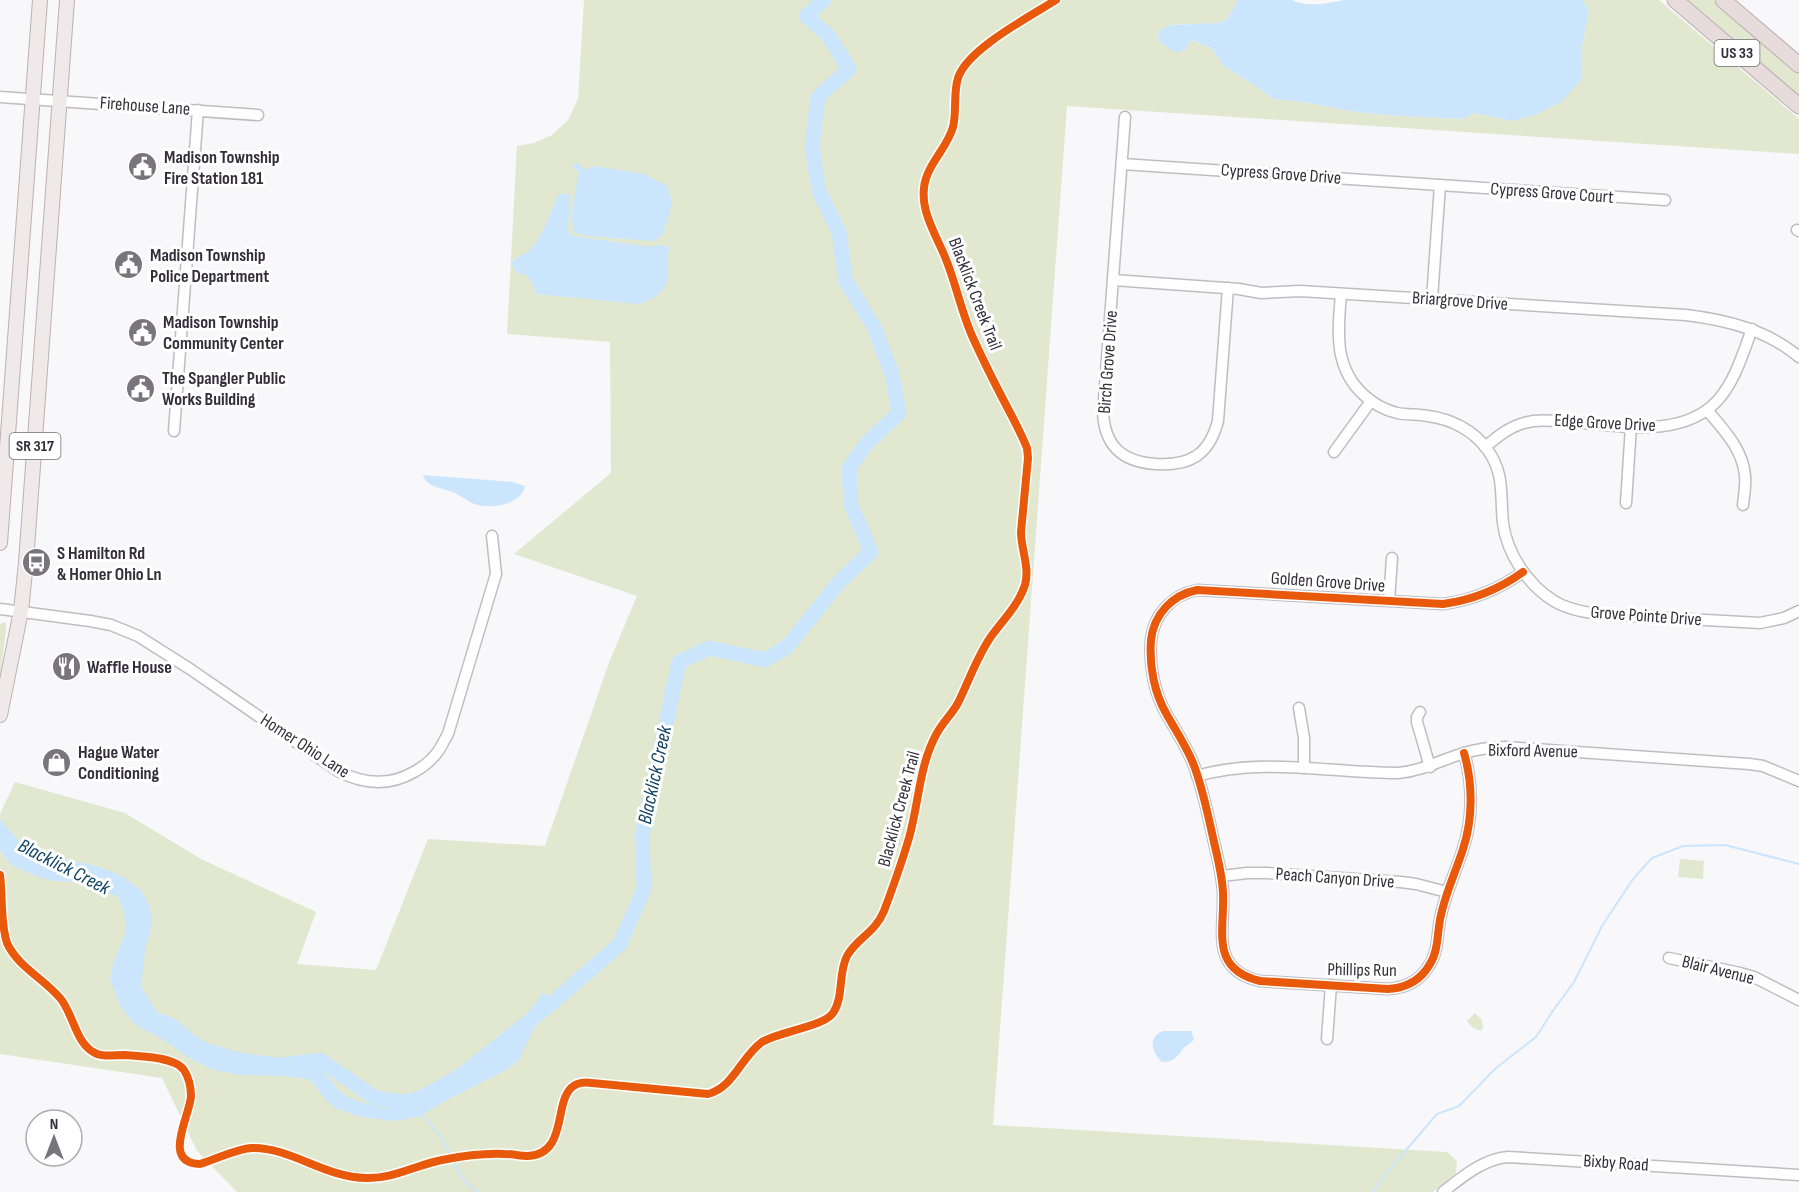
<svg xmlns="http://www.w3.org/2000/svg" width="1799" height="1192" viewBox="0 0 1799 1192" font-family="'Sofia Sans Condensed',sans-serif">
	<rect width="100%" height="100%" fill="#f8f7fa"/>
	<g fill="#e1e8cf">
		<polygon points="584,0 1238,0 1227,19 1218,23 1170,25 1190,40 1211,48 1224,66 1251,83 1273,99 1304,102 1350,111 1384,115 1462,119 1475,113 1513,121 1582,65 1581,51 1589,11 1583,0 1659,0 1799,119 1799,154 1067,106 993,1125 1447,1152 1457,1161 1456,1173 1433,1192 237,1192 197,1151 162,1078 0,1054 0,814 15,782 125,813 201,859 316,912 297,964 376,970 428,839 545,846 610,660 637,596 514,554 611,473 610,342 507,334 517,146 534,143 552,135 568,120 578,99"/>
		<polygon points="1684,0 1713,0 1799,73 1799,98"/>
		<polygon points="3,622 6,623 6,631 0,675 0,625"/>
		<polygon points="1680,859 1704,861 1703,879 1678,877"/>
		<polygon points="1475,1013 1482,1020 1483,1027 1481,1031 1473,1028 1467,1021"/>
	</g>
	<g fill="#cbe6fc">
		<path d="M1238,0H1292C1306,8 1329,3 1344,0H1583L1589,11L1581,51L1582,65L1581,80L1561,102L1538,114L1513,121L1475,113L1462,119L1384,115L1350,111L1304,102L1273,99L1251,83L1224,66L1211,48L1191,40L1185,50L1176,53L1159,42L1158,32L1170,25L1218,23L1227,19Z"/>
		<polygon points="577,162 585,170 594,166 644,174 668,186 672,204 663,235 654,241 586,236 574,232 571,213 579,172 572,165"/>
		<path d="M563,193L570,194V214L567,226V230L573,236L650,247L660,245L670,247C666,259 669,264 668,276C667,291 652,301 639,304L536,294L533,285L526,275L516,272L511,263C517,256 525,255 531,249C543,234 550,213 558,195Z"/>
		<path d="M423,475L513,482L525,486C521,506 488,510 472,503C466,500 461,496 455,493C444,488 426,488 423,475Z"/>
		<path d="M0,819C10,832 25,849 40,855C47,858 56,857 63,859C88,863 119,870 138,888C154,902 155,928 145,947C142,952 137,956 134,962C129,973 128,989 135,1001C143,1015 159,1011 171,1017C181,1022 188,1030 196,1036C203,1042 213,1045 221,1047C239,1053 256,1055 275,1057C285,1058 296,1058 306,1060C324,1065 331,1086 346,1096C354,1101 363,1102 372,1105C382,1108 392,1111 401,1103L399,1097C432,1085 467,1079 496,1058L543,992L558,1005L537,1022L519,1060L508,1069L449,1099L418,1117L394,1121L361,1117L335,1108L325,1099L312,1082L307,1079L282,1076L242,1075L214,1070L194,1061L160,1038L134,1024L120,1006L110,979L113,963L126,931L124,910L117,896L76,882L53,881L38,877L11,865L0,850Z"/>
		<path d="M1163,1031H1191L1194,1039C1191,1044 1186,1045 1183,1049C1176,1058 1173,1062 1162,1062C1152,1052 1147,1037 1163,1031Z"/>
	</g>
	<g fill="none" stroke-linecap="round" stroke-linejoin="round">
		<g stroke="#cbe6fc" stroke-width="2">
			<path d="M420,1113C427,1121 435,1129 441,1138C452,1155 459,1182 478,1192"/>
			<polyline points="1373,1192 1389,1170 1437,1114 1459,1106 1496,1068 1536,1037 1552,1012 1574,982 1602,926 1633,879 1652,858 1683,846 1725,845 1799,864"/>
		</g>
		<g stroke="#cbe6fc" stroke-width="15">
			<polyline points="139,939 133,988 155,1023 160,1025"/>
			<polyline points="290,1064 320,1060 375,1098 412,1103 460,1076 552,1003 620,944 644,889 642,836 679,662 709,648 765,660 788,646 839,582 871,552 851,505 849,468 867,443 899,413 892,374 874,327 845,280 839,232 819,191 812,146 818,97 849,69 828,35 806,16 824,0"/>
		</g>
		<defs>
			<g id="minor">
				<polyline points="0,97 258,115"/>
				<path d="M1125,117L1103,413C1105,447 1123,462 1156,464C1190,466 1209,455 1218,421L1228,288"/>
				<polyline points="1122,164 1665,200"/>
				<polyline points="1797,230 1799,231"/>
				<path d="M1113,280L1239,289L1261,293L1300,291L1686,315C1727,320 1767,330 1799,357"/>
				<path d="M1341,294C1338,331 1333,368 1365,396C1374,404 1385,410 1397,413C1407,415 1418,414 1428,416C1451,419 1473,430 1487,449C1505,474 1500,494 1503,523C1507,554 1528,585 1554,601C1567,609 1583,612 1598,614L1760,623L1784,618L1799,611"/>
				<polyline points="1432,299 1440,185"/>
				<path d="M1707,410C1723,429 1743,449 1745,476C1746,485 1744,495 1743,505"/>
				<polyline points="174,431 198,110"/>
				<path d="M1485,447C1497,437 1509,427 1524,423C1539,419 1554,421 1570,422C1617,425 1682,440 1718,400C1735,381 1743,353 1752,329"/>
				<polyline points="1334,452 1371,401"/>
				<polyline points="1626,503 1631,426"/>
				<polyline points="1389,601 1392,558"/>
				<path d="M0,609L90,621L111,625L138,636L190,669L338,771C363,784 388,787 414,772C423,767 433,759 439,750C442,745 445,739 448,734L496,574L492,536"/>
				<polyline points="1299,708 1304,738 1304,768"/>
				<polyline points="1420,712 1417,717 1417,722 1430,767"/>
				<path d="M1464,753C1473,784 1473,819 1463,849C1456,871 1446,892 1441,915C1437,930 1439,950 1430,964C1421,980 1406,988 1388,989L1260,981C1209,969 1225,930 1223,892C1222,875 1218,859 1214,842C1208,816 1203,788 1193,763C1186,746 1176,731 1167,715C1154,693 1149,665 1151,640C1154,614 1172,595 1197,590L1443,604C1473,600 1498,590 1523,572"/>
				<path d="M1197,776C1263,757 1330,773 1398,773C1422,771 1441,760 1464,753C1478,749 1492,747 1506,747L1749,764L1763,766L1799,781"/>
				<polyline points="1222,876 1247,873 1267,873 1401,882 1416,884 1447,892"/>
				<polyline points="1669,958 1740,973 1754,977 1799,1000"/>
				<polyline points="1327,1039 1331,985"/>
				<path d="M1443,1192C1462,1177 1483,1159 1508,1157L1799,1175"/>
			</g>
			<g id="major">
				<polyline points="0,543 40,0"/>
				<polyline points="0,715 21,611 26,562 67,0"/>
			</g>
			<g id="highway">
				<polyline points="1675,0 1799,106"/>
				<polyline points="1723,0 1799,65"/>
			</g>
		</defs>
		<use href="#minor" stroke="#bfbdc2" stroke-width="13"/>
		<use href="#major" stroke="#bdb1b1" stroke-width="16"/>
		<use href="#highway" stroke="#bdb1b1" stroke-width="17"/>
		<use href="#minor" stroke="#fefefe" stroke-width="10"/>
		<use href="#major" stroke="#f0e9e9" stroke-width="14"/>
		<use href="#highway" stroke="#e7dcdb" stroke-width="15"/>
		<defs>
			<g id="cycleway">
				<path d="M1464,753C1473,784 1473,819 1463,849C1456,871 1446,892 1441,915C1437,930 1439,950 1430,964C1421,980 1406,988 1388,989L1260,981C1209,969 1225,930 1223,892C1222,875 1218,859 1214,842C1208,816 1203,788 1193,763C1186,746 1176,731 1167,715C1154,693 1149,665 1151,640C1154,614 1172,595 1197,590L1443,604C1473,600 1498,590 1523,572"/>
				<path d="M0,875C3,897 0,922 7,943C18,967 43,978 60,998C74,1014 75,1045 97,1054C105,1057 115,1055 124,1055C139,1056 175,1057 184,1070C189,1078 191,1088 191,1096C190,1116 161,1163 200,1164C217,1159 235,1149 252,1148C290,1147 326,1178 366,1178C393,1179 416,1165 442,1160C462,1156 484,1153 505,1154C513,1154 520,1156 528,1156C567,1154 554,1105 571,1088C577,1082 585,1082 592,1083L708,1094C734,1087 741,1057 762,1042C780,1031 823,1027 833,1013C844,997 838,973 847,956C857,938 875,933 884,911C893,887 902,862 909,838C919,803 919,765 937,733C943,722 952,714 958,703C969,681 976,659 990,638C1002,621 1018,606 1025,585C1030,568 1021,549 1021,532L1028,458L1027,448C1021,433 1013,418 1005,403C994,382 983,360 973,338C961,312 956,283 945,257C936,235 921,212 924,188C926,165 947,149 953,127C957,111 953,94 958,78C967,49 1031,16 1056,0"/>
			</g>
		</defs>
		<use href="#cycleway" stroke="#fff" stroke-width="11"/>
		<use href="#cycleway" stroke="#e8590c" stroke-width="8"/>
	</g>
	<defs>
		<symbol id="civic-disc" viewBox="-11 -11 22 22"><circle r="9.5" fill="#78757d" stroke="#fff"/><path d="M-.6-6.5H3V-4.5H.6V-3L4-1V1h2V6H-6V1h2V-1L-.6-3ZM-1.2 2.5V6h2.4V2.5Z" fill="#fff"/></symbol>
		<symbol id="bus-disc" viewBox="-11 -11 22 22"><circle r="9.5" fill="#78757d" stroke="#fff"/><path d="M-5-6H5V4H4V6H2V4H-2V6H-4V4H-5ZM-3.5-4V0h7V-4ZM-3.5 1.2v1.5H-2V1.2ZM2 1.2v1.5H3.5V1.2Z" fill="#fff"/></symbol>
		<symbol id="restaurant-disc" viewBox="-11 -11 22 22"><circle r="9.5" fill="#78757d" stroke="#fff"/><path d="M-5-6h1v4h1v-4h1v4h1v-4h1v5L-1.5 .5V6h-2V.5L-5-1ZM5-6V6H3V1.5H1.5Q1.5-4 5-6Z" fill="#fff"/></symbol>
		<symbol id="shop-disc" viewBox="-11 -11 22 22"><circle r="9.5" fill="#78757d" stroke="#fff"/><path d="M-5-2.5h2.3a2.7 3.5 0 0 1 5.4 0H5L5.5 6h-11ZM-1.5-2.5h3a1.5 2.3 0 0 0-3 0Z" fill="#fff"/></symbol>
	</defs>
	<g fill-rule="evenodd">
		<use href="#civic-disc" x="126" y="150" width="33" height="33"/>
		<use href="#civic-disc" x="112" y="248" width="33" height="33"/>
		<use href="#civic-disc" x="126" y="316" width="33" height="33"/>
		<use href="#civic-disc" x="124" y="372" width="33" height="33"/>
		<use href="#bus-disc" x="20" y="546" width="33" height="33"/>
		<use href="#restaurant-disc" x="50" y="650" width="33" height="33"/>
		<use href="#shop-disc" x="40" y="746" width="33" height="33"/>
	</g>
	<g text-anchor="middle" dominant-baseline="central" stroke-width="6" stroke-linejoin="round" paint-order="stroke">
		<g fill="#fff" stroke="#706d75" stroke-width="1.5">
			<rect x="1714.5" y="40" width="45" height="26" rx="4.5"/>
			<rect x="9.5" y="433" width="51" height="26" rx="4.5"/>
		</g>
		<g font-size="16" font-weight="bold" fill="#332f3a">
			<text x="1737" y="53">US 33</text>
			<text x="35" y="446">SR 317</text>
		</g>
		<g font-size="18" fill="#332f3a" stroke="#fff">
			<text transform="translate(145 106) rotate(4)">Firehouse Lane</text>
			<text transform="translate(1281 174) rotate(4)">Cypress Grove Drive</text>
			<text transform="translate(1552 193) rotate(4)">Cypress Grove Court</text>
			<text transform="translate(975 294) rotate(69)">Blacklick Creek Trail</text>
			<text transform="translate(1460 301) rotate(4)">Briargrove Drive</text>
			<text transform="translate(1108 362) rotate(-86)">Birch Grove Drive</text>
			<text transform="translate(1605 423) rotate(3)">Edge Grove Drive</text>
			<text transform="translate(1328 582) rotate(4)">Golden Grove Drive</text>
			<text transform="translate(1646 616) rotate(4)">Grove Pointe Drive</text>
			<text transform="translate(305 746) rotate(33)">Homer Ohio Lane</text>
			<text transform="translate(1533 751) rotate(1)">Bixford Avenue</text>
			<text transform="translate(899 809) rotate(-75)">Blacklick Creek Trail</text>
			<text transform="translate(1335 878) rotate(4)">Peach Canyon Drive</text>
			<text transform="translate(1362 970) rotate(1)">Phillips Run</text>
			<text transform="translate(1718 970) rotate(14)">Blair Avenue</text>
			<text transform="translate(1616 1163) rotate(4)">Bixby Road</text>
		</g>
		<g font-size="18" font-weight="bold" fill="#332f3a" stroke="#fff" text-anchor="start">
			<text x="164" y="157">Madison Township<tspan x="164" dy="21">Fire Station 181</tspan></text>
			<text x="150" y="255">Madison Township<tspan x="150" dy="21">Police Department</tspan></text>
			<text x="163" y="322">Madison Township<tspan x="163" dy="21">Community Center</tspan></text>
			<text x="162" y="378">The Spangler Public<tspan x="162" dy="21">Works Building</tspan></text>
			<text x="57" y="553">S Hamilton Rd<tspan x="57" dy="21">&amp; Homer Ohio Ln</tspan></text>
			<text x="87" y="667">Waffle House</text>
			<text x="78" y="752">Hague Water<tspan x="78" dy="21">Conditioning</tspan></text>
		</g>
		<g font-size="20" font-style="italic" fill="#0f4263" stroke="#fff">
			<text transform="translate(655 775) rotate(-78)">Blacklick Creek</text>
			<text transform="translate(64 867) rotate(27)">Blacklick Creek</text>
		</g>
	</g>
	<g transform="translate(54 1138)"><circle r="28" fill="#ffffff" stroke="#adacb0" stroke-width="1.5"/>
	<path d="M0-4.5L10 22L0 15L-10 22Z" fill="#78757d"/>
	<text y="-9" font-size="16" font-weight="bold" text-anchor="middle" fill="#332f3a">N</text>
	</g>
</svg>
